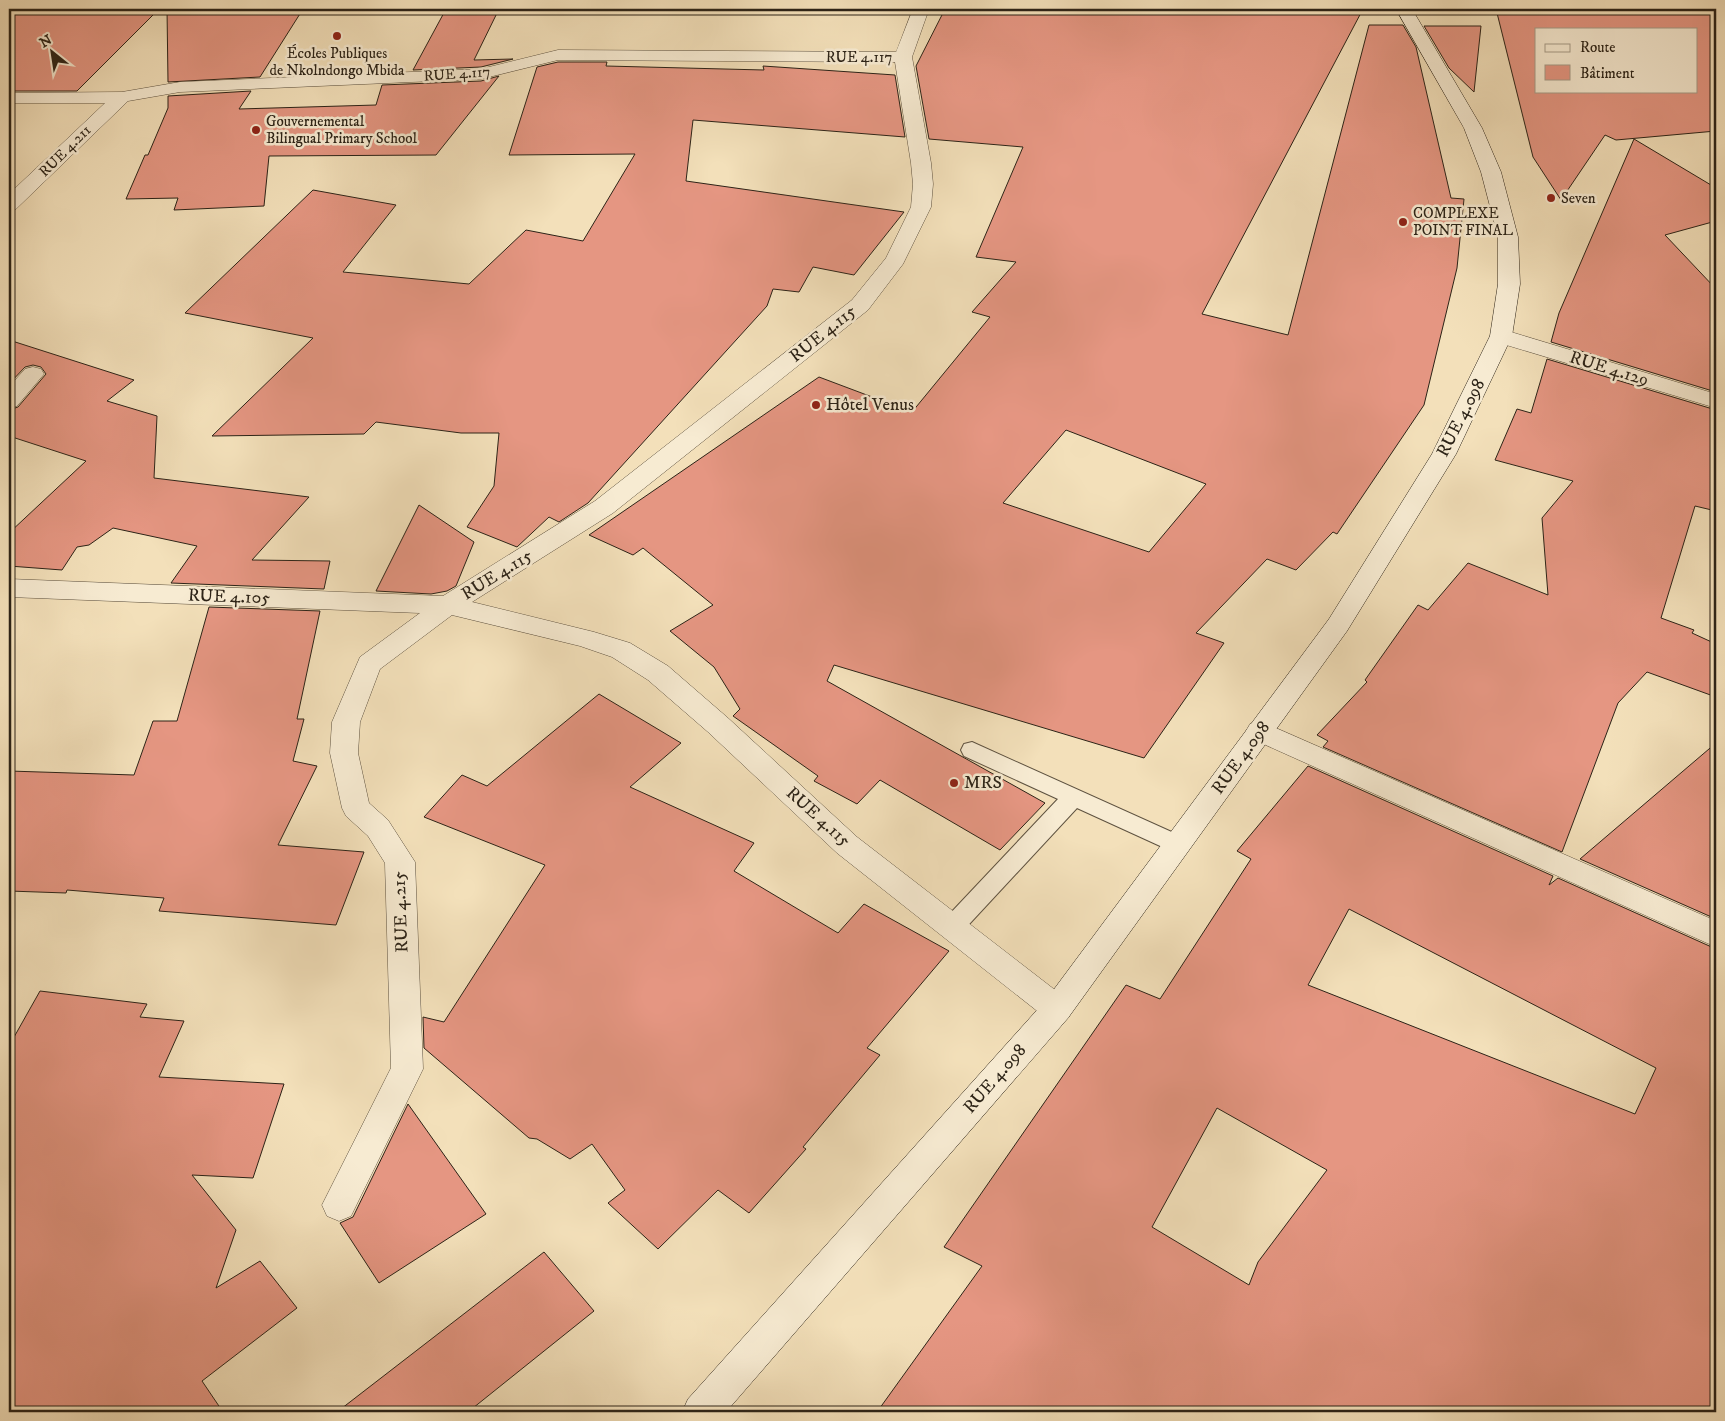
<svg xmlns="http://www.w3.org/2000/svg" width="1725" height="1421" viewBox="0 0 1725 1421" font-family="'IM FELL DW Pica',serif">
	<rect width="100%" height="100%" fill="#f3e0ba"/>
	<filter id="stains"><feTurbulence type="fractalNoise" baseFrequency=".004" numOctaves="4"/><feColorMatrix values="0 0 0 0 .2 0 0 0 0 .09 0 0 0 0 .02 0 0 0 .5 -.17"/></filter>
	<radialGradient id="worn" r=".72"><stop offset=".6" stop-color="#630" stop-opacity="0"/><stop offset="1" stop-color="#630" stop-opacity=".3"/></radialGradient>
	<g fill="#e59682" stroke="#2c2317" fill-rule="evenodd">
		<polygon points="9,9 159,9 77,91 9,91"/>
		<polygon points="167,9 303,9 260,77 168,82"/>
		<polygon points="446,9 499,9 474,60 513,59 481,67 413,70"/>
		<path d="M945,9H1363L1202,314L1288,335L1369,25H1403L1416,47L1451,198L1464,199L1457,268L1424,405L1337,534L1333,532L1296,570L1267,559L1196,633L1224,643L1144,758L834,665L827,681L1045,803L1000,850L880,780L857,804L814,781L818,776L733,716L740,709L714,667L670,631L713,605L643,548L633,555L589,535L819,377L912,412L990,317L972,312L1016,262L976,257L1023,147L929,139L916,66ZM1066,430L1206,484L1149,552L1003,503Z"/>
		<path d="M1496,9H1716V131L1616,140L1605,135L1561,200L1533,157ZM1536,29H1696V91H1536Z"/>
		<polygon points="1424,26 1481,26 1474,92 1449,68"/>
		<polygon points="558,62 607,62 606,66 764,70 763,66 895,75 905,137 693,120 686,181 904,212 854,275 813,267 799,292 773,289 767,306 588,503 559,522 549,517 517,547 467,527 494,486 499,433 461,433 376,422 364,434 212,436 313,338 185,313 313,190 396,205 343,272 469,284 526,230 583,241 635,154 509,155 537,67"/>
		<polygon points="499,76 436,155 269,156 264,206 174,210 178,198 126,199 145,155 148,155 168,108 168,96 251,91 239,109 376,105 382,85 481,81"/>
		<polygon points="1634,139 1716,188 1716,221 1665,235 1716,289 1716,392 1551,342 1559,313"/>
		<polygon points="9,340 134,380 107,401 157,416 154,478 309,497 252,560 330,561 324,589 171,583 197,546 113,528 89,545 77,547 62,570 9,566 9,533 86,461 9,436 9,410 18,407 46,374 41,367 33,365 25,367 9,384"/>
		<polygon points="1547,359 1716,410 1716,511 1695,506 1661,618 1694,630 1692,633 1716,644 1716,697 1647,672 1618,703 1562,852 1323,747 1328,741 1317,735 1367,682 1365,680 1418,605 1428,610 1468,563 1548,595 1542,518 1573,481 1495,460 1517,409 1531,413"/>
		<polygon points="419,505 474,542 456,586 447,591 431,594 376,591"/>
		<polygon points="209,607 320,611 297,719 304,719 293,761 317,766 278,845 364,852 336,925 159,911 164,898 67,890 66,893 9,891 9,771 134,775 153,721 177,721"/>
		<polygon points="599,694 681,743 630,787 754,843 734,871 838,933 864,904 949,951 867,1048 880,1055 803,1147 806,1149 749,1213 718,1190 658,1249 608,1203 625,1190 592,1144 570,1159 537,1139 529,1138 424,1048 423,1017 444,1022 545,865 424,817 462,775 487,786"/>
		<polygon points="1716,743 1716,919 1580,859"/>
		<path d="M1308,766L1553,876L1549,885L1558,878L1716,949V1412H877L982,1266L944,1247L1126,985L1160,999L1251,859L1237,851ZM1349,909L1656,1068L1635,1114L1308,985ZM1217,1108L1327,1170L1258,1262L1249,1285L1152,1227Z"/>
		<polygon points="40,991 147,1004 140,1017 184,1021 159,1077 284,1084 253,1178 192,1175 236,1230 216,1288 260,1261 297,1308 202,1381 223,1412 9,1412 9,1046"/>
		<polygon points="408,1104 486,1214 379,1283 340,1223 353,1217"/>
		<polygon points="544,1252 594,1311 468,1412 337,1412"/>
	</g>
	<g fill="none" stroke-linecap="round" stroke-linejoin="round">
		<defs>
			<polygon id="service" points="972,742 1185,838 1188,844 1185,850 1177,853 1169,850 1077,808 960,934 952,937 944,934 940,927 944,920 1058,799 964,756 961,750 964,744"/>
			<g id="minor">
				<polygon points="913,9 929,9 912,57 931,163 933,184 931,207 903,264 868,310 613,513 472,602 594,632 630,643 668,666 728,718 857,837 1068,1000 1073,1009 1068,1018 1057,1022 1046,1018 837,853 708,732 648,680 612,657 580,646 452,615 380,669 360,722 358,753 369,803 388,820 415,862 423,1069 351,1216 339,1221 327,1216 322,1205 391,1068 385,863 368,836 346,816 342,808 330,753 332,722 360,657 420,613 9,597 9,579 443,596 595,501 852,300 886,258 911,207 913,184 911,163 895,62 558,60 481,79 180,92 128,101 16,209 9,211 9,194 105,103 9,103 9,93 122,92 180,82 481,69 558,50 896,52"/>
				<polygon points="1501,329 1716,394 1716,408 1493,341 1490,336 1493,331"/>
				<polygon points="33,367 41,369 44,374 17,406 9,408 9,387 25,369"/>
				<polygon points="1260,721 1716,921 1716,947 1250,738 1246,731 1250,724"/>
			</g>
			<polygon id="secondary" points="1396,9 1412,9 1482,128 1501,172 1518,237 1520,284 1512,336 1456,454 1347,631 1068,1018 726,1412 682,1412 688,1399 1046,1000 1329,619 1432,454 1490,336 1498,284 1498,237 1481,172 1464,128"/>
		</defs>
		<use href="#service" stroke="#5e5240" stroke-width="2"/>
		<use href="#minor" stroke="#5e5240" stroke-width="1"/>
		<use href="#secondary" stroke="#2c2317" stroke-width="1"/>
		<use href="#service" fill="#f7ebd2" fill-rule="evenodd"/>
		<use href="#minor" fill="#f7ebd2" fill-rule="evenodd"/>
		<use href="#secondary" fill="#f7ebd2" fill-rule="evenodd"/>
	</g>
	<g fill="#8f2418" stroke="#f7ebd2" stroke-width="2">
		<circle cx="337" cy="36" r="5"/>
		<circle cx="256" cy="130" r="5"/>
		<circle cx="1551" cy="198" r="5"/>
		<circle cx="1403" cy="222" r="5"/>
		<circle cx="816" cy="405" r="5"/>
		<circle cx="954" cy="783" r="5"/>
	</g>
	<g text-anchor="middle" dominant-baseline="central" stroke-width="5" stroke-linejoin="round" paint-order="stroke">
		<g font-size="15" fill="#2c2317" stroke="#f7ebd2" text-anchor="start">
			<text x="337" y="53" text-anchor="middle">Écoles Publiques<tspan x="337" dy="17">de Nkolndongo Mbida</tspan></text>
			<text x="266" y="121">Gouvernemental<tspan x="266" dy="17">Bilingual Primary School</tspan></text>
			<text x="1561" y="198">Seven</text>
			<text x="1413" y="213">COMPLEXE<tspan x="1413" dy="17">POINT FINAL</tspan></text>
		</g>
		<g font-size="15" fill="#2c2317" stroke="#f7ebd2">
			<text x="859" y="57">RUE 4.117</text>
			<text transform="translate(457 74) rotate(-4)">RUE 4.117</text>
			<text transform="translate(65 151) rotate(-45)">RUE 4.211</text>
		</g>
		<g font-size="18" fill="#2c2317" stroke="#f7ebd2">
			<text transform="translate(823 334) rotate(-39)">RUE 4.115</text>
			<text transform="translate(1609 369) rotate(17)">RUE 4.129</text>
			<text transform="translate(1461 418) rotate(-63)">RUE 4.098</text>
			<text transform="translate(497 575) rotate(-32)">RUE 4.115</text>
			<text transform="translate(229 597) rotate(2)">RUE 4.105</text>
			<text transform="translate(1241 758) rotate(-54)">RUE 4.098</text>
			<text transform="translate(818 817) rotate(42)">RUE 4.115</text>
			<text transform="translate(401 912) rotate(-92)">RUE 4.215</text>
			<text transform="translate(995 1079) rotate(-49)">RUE 4.098</text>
		</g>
		<g font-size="18" fill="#2c2317" stroke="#f7ebd2" text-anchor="start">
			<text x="826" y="405">Hôtel Venus</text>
			<text x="964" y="783">MRS</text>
		</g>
	</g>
	<rect width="1725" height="1421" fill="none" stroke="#f3e0ba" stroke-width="30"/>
	<rect x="10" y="10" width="1705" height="1401" fill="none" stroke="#2c2317" stroke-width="2.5"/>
	<rect x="15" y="15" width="1695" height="1391" fill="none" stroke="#2c2317"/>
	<rect x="1535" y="28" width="162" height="65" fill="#f7ebd2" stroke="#a69b87"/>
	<rect x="1545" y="44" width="25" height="8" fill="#f7ebd2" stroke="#a69b87"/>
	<text x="1580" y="52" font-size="15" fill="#2c2317">Route</text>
	<rect x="1545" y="65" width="25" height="15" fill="#e59682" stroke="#a69b87"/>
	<text x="1580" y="78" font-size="15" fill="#2c2317">Bâtiment</text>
	<g transform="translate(52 52) rotate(330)" stroke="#f7ebd2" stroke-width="4" paint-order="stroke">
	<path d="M0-4L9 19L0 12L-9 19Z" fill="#2c2317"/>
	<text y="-8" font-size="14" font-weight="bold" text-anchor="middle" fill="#2c2317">N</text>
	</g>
	<rect width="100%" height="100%" filter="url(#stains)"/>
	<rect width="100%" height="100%" fill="url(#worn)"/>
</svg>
